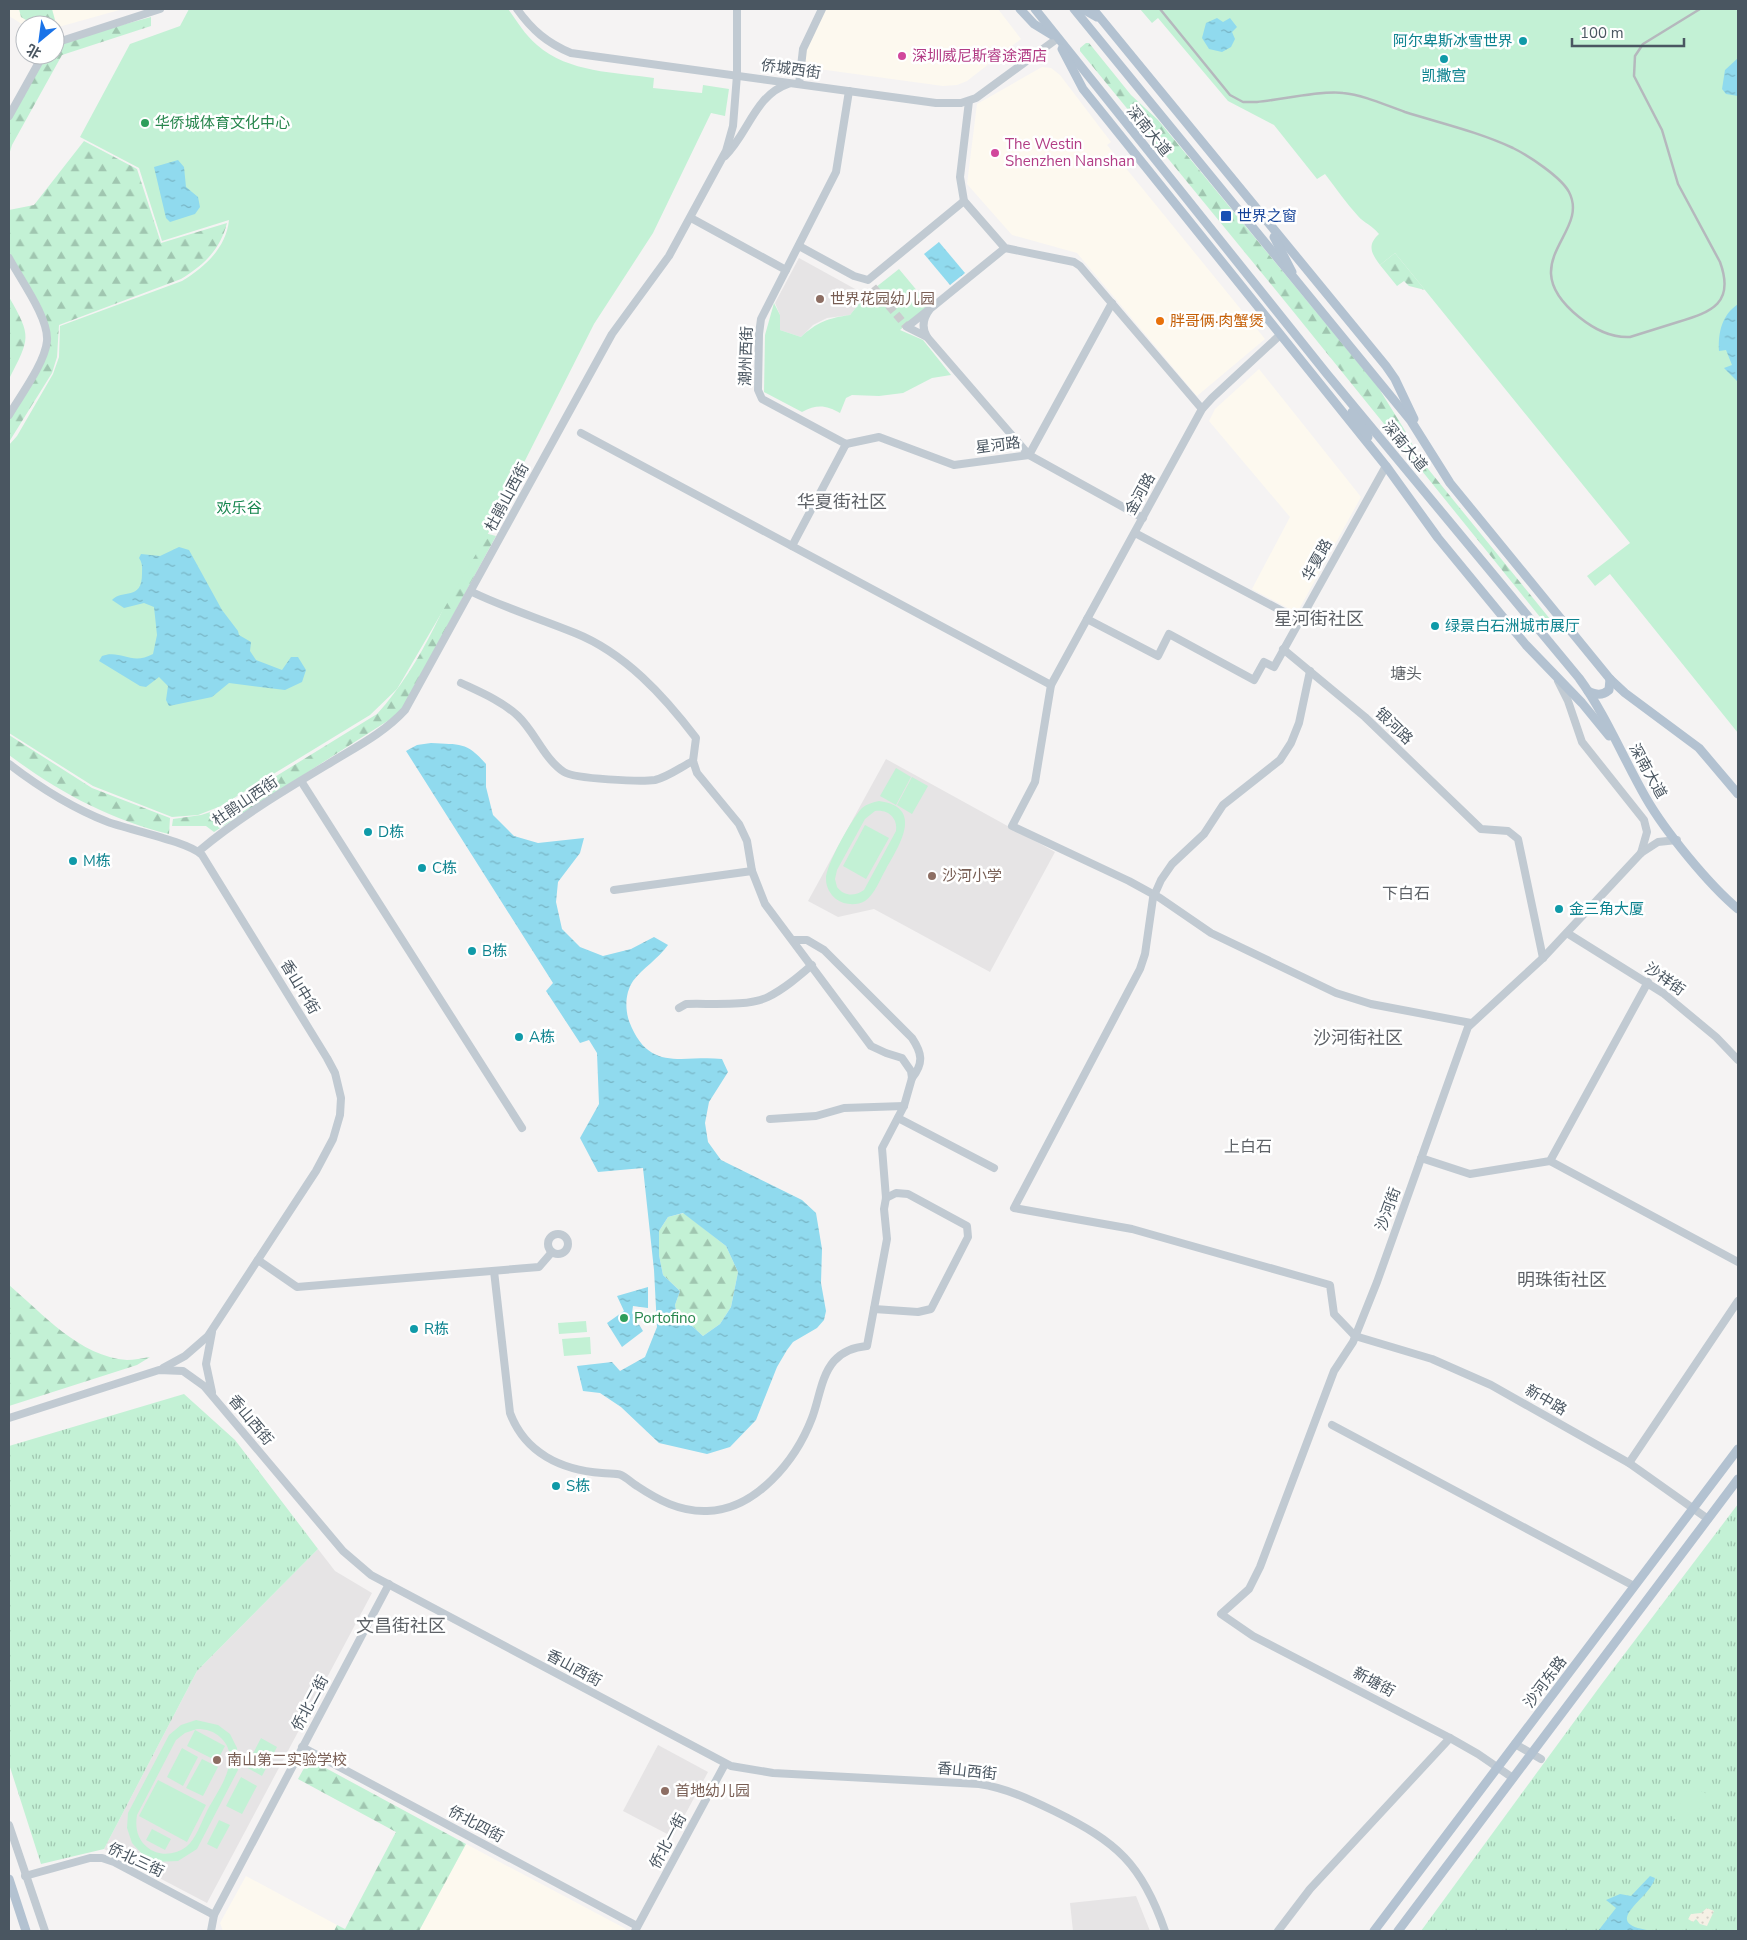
<svg xmlns="http://www.w3.org/2000/svg" width="1747" height="1940" viewBox="0 0 1747 1940" font-family="'Nunito Sans','Noto Sans SC',sans-serif">
	<defs>
		<pattern id="grass-tufts" width="24" height="20" patternUnits="userSpaceOnUse" patternTransform="scale(1.25)"><rect width="24" height="20" fill="#c3f1d5"/><path d="M3 7l-1-3M5 7V3M7 7l1-3M15 17l-1-3M17 17v-4M19 17l1-3" fill="none" stroke="#a0c6b0"/></pattern>
		<pattern id="forest-firs" width="22" height="20" patternUnits="userSpaceOnUse" patternTransform="scale(1.25)"><rect width="22" height="20" fill="#c3f1d5"/><path d="M5 1l3.5 6h-7zM16 11l3.5 6h-7z" fill="#a0c6b0"/></pattern>
		<pattern id="sand-dots" width="8" height="8" patternUnits="userSpaceOnUse" patternTransform="scale(1.25)"><rect width="8" height="8" fill="#f5f0e5"/><path d="M2 2h.1M6 6h.1" fill="none" stroke="#d4d0c7" stroke-width="1.8" stroke-linecap="round"/></pattern>
		<pattern id="water-ripples" width="26" height="14" patternUnits="userSpaceOnUse" patternTransform="scale(1.25)"><rect width="26" height="14" fill="#90daee"/><path d="M2 4q2-2 4 0t4 0M15 11q2-2 4 0t4 0" fill="none" stroke="#78b4c4"/></pattern>
	</defs>
	<rect width="100%" height="100%" fill="#f5f3f3"/>
	<g fill="#fdf9ef">
		<polygon points="9,9 123,9 55,28 55,25 25,26 9,16"/>
		<polygon points="824,9 998,9 1021,39 967,81 957,85 943,86 804,67 806,46"/>
		<polygon points="1042,67 1051,68 1060,75 1111,142 1107,145 1265,339 1197,396 1077,253 1012,235 967,184 977,104"/>
		<polygon points="1259,369 1361,497 1297,613 1252,589 1290,517 1209,421 1215,409"/>
		<polygon points="466,1844 626,1929 625,1931 419,1931"/>
		<polygon points="246,1876 337,1925 334,1931 223,1931 220,1923"/>
	</g>
	<g fill="#e6e4e5">
		<polygon points="799,258 866,295 850,315 827,318 813,325 801,337 780,330 780,315 775,303"/>
		<polygon points="886,759 1055,852 990,972 874,909 838,917 808,901"/>
		<polygon points="318,1549 335,1571 372,1593 207,1903 104,1849 197,1671"/>
		<polygon points="658,1745 708,1772 673,1837 623,1811"/>
		<polygon points="1136,1896 1150,1931 1073,1931 1070,1903"/>
	</g>
	<g fill="url(#grass-tufts)">
		<polygon points="184,1394 235,1440 318,1549 197,1671 104,1849 41,1864 9,1764 9,1446"/>
		<polygon points="1738,1504 1738,1931 1421,1931 1601,1685"/>
	</g>
	<g fill="url(#forest-firs)">
		<polygon points="19,9 52,9 55,20 34,25 21,17"/>
		<polygon points="151,17 151,26 62,55 12,145 9,155 9,119 44,55 55,55 55,45 67,40"/>
		<polygon points="1086,43 1089,43 1131,95 1158,120 1378,387 1404,429 1420,459 1550,619 1550,623 1544,622 1292,310 1080,51 1080,48"/>
		<path d="M84,141L137,169L161,243L227,223C220,250 204,265 181,279L59,325L57,357L52,373L9,442V419L49,339L9,255V210L34,205Z"/>
		<polygon points="1395,253 1425,290 1409,286 1404,281 1397,286 1380,265"/>
		<path d="M9,297C32,337 30,338 9,379Z"/>
		<path d="M477,531L496,536L400,713L214,832L206,826H172L173,819L201,815L226,807L377,714C423,664 451,593 477,531Z"/>
		<path d="M9,735L92,788L170,818L169,834C110,820 57,791 9,755Z"/>
		<polygon points="684,1213 726,1246 738,1272 731,1307 720,1324 703,1336 692,1326 678,1320 675,1305 680,1291 663,1275 659,1255 659,1231 668,1217"/>
		<path d="M9,1285C42,1313 80,1357 127,1360C134,1360 142,1358 150,1357L137,1365L9,1406Z"/>
		<polygon points="309,1759 466,1844 419,1931 334,1931 337,1925 345,1929 396,1832 298,1779"/>
	</g>
	<polygon fill="url(#sand-dots)" points="1707,1908 1714,1911 1707,1926 1700,1924 1696,1919 1693,1922 1688,1919 1691,1914 1701,1913"/>
	<g fill="#c3f1d5" fill-rule="evenodd">
		<path d="M189,9H508C517,21 525,35 537,45C569,73 615,72 654,78L653,88L702,93L703,85L729,89L725,116L711,113L653,233L594,324L490,530L397,689L370,715L221,806L198,815L172,817L93,786L9,733V445L17,436L53,374L59,357L60,326L182,281C205,267 226,248 229,220L162,241L139,168L80,137L130,44L180,26Z"/>
		<path d="M1140,9H1738V733L1610,574L1595,586L1587,576L1630,543L1395,253L1380,265C1371,253 1367,245 1379,234C1372,225 1364,223 1358,216C1346,203 1336,188 1325,174L1317,179L1274,125L1228,101L1158,18L1152,23Z"/>
		<path d="M899,269L929,305L900,330L923,340L951,375L932,378L903,393L879,396L852,395L846,398L840,413C826,405 817,404 802,412L764,392L765,335L774,303L780,315V330L801,337C817,322 829,318 850,315L866,295Z"/>
		<polygon points="896,768 911,777 896,805 880,796"/>
		<polygon points="912,777 928,786 912,814 897,805"/>
		<path d="M879,801C925,807 899,846 886,869C880,879 875,894 865,901C856,906 844,905 836,899C830,894 826,887 826,879C825,867 852,818 862,808C867,804 873,802 879,801ZM875,811C888,809 898,818 896,831L864,890C854,897 844,896 837,887L835,879L837,870L865,819Z"/>
		<polygon points="865,825 889,838 866,879 843,866"/>
		<polygon points="586,1321 587,1332 559,1334 558,1323"/>
		<polygon points="590,1337 591,1354 564,1356 562,1339"/>
		<path d="M196,1720L218,1725L230,1734L237,1748L238,1770L197,1849L178,1861L155,1862L142,1854L132,1843L127,1828L128,1813L169,1735L181,1725ZM197,1729C206,1729 214,1731 221,1738C243,1759 218,1790 207,1811C201,1823 196,1839 186,1847C174,1856 157,1856 147,1847C137,1839 135,1827 137,1815L176,1740L185,1733Z"/>
		<polygon points="195,1730 225,1746 217,1761 187,1746"/>
		<polygon points="261,1738 277,1747 262,1776 246,1767"/>
		<polygon points="182,1748 198,1757 183,1786 167,1777"/>
		<polygon points="202,1759 218,1767 203,1796 186,1788"/>
		<polygon points="241,1777 257,1786 242,1814 226,1806"/>
		<polygon points="158,1780 206,1805 187,1842 139,1816"/>
		<polygon points="1690,1785 1707,1794 1690,1827 1673,1818"/>
		<polygon points="219,1820 230,1825 217,1849 207,1844"/>
		<polygon points="152,1829 171,1839 165,1850 146,1840"/>
	</g>
	<g fill="url(#water-ripples)" fill-rule="evenodd">
		<polygon points="1217,18 1223,22 1230,18 1237,27 1232,32 1235,39 1231,47 1222,52 1209,49 1202,38 1206,23"/>
		<polygon points="1738,58 1738,96 1726,94 1722,89 1725,70"/>
		<polygon points="178,160 184,167 186,187 198,197 200,207 195,214 170,222 166,218 154,167"/>
		<polygon points="939,242 965,273 950,285 924,254"/>
		<path d="M1738,304V382L1724,368L1732,365L1726,350L1719,351C1718,332 1722,315 1738,304Z"/>
		<path d="M179,547L189,550L222,610L238,631L239,635L251,642L250,651L256,660L282,670L291,657H298L306,670L302,682L285,690L229,683L212,697L169,706L166,700L168,686L159,677L146,687L140,686L99,661L102,656C121,649 131,666 153,654L157,635L154,607L144,603L124,608L112,600C122,589 142,601 142,574C142,568 143,564 139,558L141,554L160,556Z"/>
		<path d="M431,743C460,745 466,741 486,764V787L493,815L514,836L538,843L584,838L580,853L558,882L556,902L562,929L580,947L603,956L631,949L654,937L668,945C658,959 643,968 633,981C625,993 625,1009 629,1021C649,1073 680,1055 722,1059L728,1072L709,1102L705,1123L708,1142L721,1160L802,1200L816,1213L822,1249L821,1283L826,1311L824,1320L817,1328L793,1342L787,1350L777,1367L756,1420L730,1447L707,1454L659,1443L621,1407L600,1393L583,1391L577,1366L612,1362L620,1371L645,1357L657,1327L654,1270L643,1168L598,1172L580,1138L599,1104L597,1053L589,1040L580,1043L546,991L553,983L406,751L417,745ZM683,1213L726,1246L738,1272L731,1307L720,1324L703,1336L692,1326L678,1320L675,1305L680,1291L663,1275L659,1255V1231L668,1217Z"/>
		<polygon points="648,1287 648,1308 633,1306 632,1313 643,1331 622,1347 607,1323 624,1311 617,1296"/>
		<path d="M1650,1876L1655,1878C1650,1900 1594,1925 1656,1931H1598L1616,1908L1606,1900L1620,1894L1631,1896Z"/>
	</g>
	<g fill="none" stroke-linecap="round" stroke-linejoin="round">
		<polyline stroke="#caccce" stroke-width="8" stroke-dasharray="8 4" stroke-linecap="butt" points="873,287 907,327"/>
		<g stroke="#c1cad2" stroke-width="8">
			<path d="M517,9C532,30 547,43 571,53L936,103H961L976,98L1058,38"/>
			<polyline points="55,43 160,9"/>
			<polyline points="799,84 803,49 822,9"/>
			<polyline points="969,101 960,177 964,201 1005,248 1074,262 1080,266 1202,409"/>
			<polyline points="9,116 43,55"/>
			<path d="M725,156C748,134 755,95 788,84"/>
			<polyline points="691,218 786,270"/>
			<polyline points="799,246 854,276 868,280 964,201"/>
			<path d="M1005,248L930,309C923,318 921,327 927,337L1029,455L1112,303"/>
			<path d="M9,258C20,279 49,318 47,341C45,363 20,396 9,415"/>
			<polyline points="1280,335 1212,398 1202,409 1051,685 1035,782 1012,826 1129,881 1160,898 1211,933 1336,993 1371,1004 1471,1023"/>
			<polyline points="927,337 907,327 927,311"/>
			<polyline points="581,433 1051,685"/>
			<polyline points="846,444 762,399 758,390 759,334 761,319 836,172 849,91"/>
			<polyline points="846,444 879,437 954,465 1029,455 1143,518"/>
			<polyline points="1135,533 1299,620"/>
			<polyline points="792,546 846,444"/>
			<path d="M472,592C505,608 541,619 575,633C625,653 664,696 696,738L693,761L697,773L739,824L747,841L752,871L765,904L871,1046L886,1053L902,1058L911,1071L912,1078L904,1106L882,1148L886,1198L884,1209L887,1239L867,1346C854,1347 843,1351 834,1361C821,1376 819,1400 812,1418C796,1460 756,1510 707,1511C680,1512 658,1500 637,1486C632,1483 626,1477 621,1475C616,1473 608,1474 602,1473C561,1470 525,1453 510,1413L494,1271"/>
			<polyline points="1087,619 1158,656 1169,634 1254,680 1264,662 1274,667 1386,466"/>
			<polyline points="1283,649 1365,717 1481,829 1508,831 1518,839 1543,958"/>
			<polyline points="1310,671 1299,723 1291,743 1280,760 1223,805 1204,834 1172,864 1161,880 1153,898 1145,954 1140,969 1014,1208 1132,1229 1330,1285 1334,1314 1355,1336 1432,1359 1491,1385 1629,1463 1708,1519"/>
			<polyline points="1558,681 1568,701 1582,742 1644,820 1647,832 1641,853"/>
			<path d="M461,683C480,692 502,701 518,716C535,732 544,759 564,772C575,779 641,782 655,780C668,777 681,767 693,761"/>
			<path d="M9,764C39,787 72,808 108,822C130,830 189,842 202,855L327,1058L335,1073L341,1098L340,1115L333,1139L316,1171L208,1336L185,1356L163,1368"/>
			<polyline points="301,781 522,1128"/>
			<path d="M199,851C238,818 285,790 330,763C356,747 384,733 405,710L612,334L669,256L726,151L733,126L737,75V9"/>
			<polyline points="614,890 752,871"/>
			<polyline points="1567,933 1663,993 1716,1037 1738,1060"/>
			<path d="M793,940H807L824,950L912,1038C922,1053 924,1063 912,1078"/>
			<path d="M679,1008L686,1004C709,1003 747,1007 768,997C784,989 798,977 812,965"/>
			<polyline points="898,1118 994,1168"/>
			<polyline points="770,1119 816,1116 844,1108 904,1106"/>
			<polyline points="1421,1158 1470,1174 1550,1161 1648,982"/>
			<polyline points="1550,1161 1738,1262"/>
			<circle cx="558" cy="1244" r="10"/>
			<polyline points="258,1260 297,1287 539,1267 552,1252"/>
			<polyline points="874,1309 918,1312 931,1309 968,1237 967,1226 908,1194 896,1193 886,1198"/>
			<polyline points="212,1392 206,1364 212,1332"/>
			<path d="M9,1418L159,1370L183,1371L204,1386L343,1551L371,1575L731,1766L773,1773L979,1784C1006,1788 1029,1799 1054,1811C1117,1842 1142,1864 1165,1931"/>
			<polyline points="1332,1425 1634,1586"/>
			<polyline points="1629,1463 1738,1301"/>
			<polyline points="1515,1744 1541,1759"/>
			<polyline points="302,1747 637,1926"/>
			<polyline points="1513,1778 1478,1754 1450,1738 1253,1636 1221,1614 1249,1589 1260,1567 1334,1371 1353,1342 1377,1282 1468,1027 1543,958 1641,853 1658,842 1677,840"/>
			<polyline points="9,1825 45,1931"/>
			<polyline points="25,1876 90,1858 102,1858 114,1862 214,1915"/>
			<polyline points="211,1931 214,1915 389,1584"/>
			<polyline points="635,1931 725,1764"/>
			<polyline points="1278,1931 1310,1889 1450,1738"/>
		</g>
		<g stroke="#b3c2d1" stroke-width="9">
			<polyline points="1020,9 1034,24 1052,35"/>
			<path d="M1035,9L1327,374L1579,678C1606,715 1623,758 1646,798C1665,831 1709,885 1738,909"/>
			<polyline points="1074,9 1411,421 1450,483 1610,679 1625,693 1699,748 1738,794"/>
			<polyline points="1083,9 1097,17"/>
			<polyline points="1093,9 1386,366 1395,379 1414,419"/>
			<polyline points="1062,49 1083,89 1386,466 1438,538 1526,645 1582,703 1609,736"/>
			<polyline points="1274,237 1292,272"/>
			<polyline points="1352,412 1368,437"/>
			<path d="M1588,691C1596,695 1602,696 1609,690L1610,679"/>
			<polyline points="9,1879 26,1931"/>
			<polyline points="1374,1931 1738,1449"/>
			<polyline points="1398,1931 1738,1479"/>
		</g>
		<path stroke="#b5b8bd" stroke-width="2.5" d="M1160,9L1230,95L1243,102H1257C1280,100 1322,90 1343,93C1364,95 1385,105 1405,112C1440,123 1479,132 1513,148C1529,156 1561,177 1569,192C1591,234 1511,262 1579,317C1594,329 1610,338 1630,337C1646,332 1662,327 1678,322C1712,312 1735,303 1720,262L1678,184L1662,130L1634,76L1635,56L1643,44L1700,9"/>
	</g>
	<g fill="#0f9aa8" stroke="#fff" stroke-width="2">
		<circle cx="1523" cy="41" r="5"/>
		<circle cx="1444" cy="59" r="5"/>
		<circle cx="1435" cy="626" r="5"/>
		<circle cx="368" cy="832" r="5"/>
		<circle cx="73" cy="861" r="5"/>
		<circle cx="422" cy="868" r="5"/>
		<circle cx="1559" cy="909" r="5"/>
		<circle cx="472" cy="951" r="5"/>
		<circle cx="519" cy="1037" r="5"/>
		<circle cx="414" cy="1329" r="5"/>
		<circle cx="556" cy="1486" r="5"/>
	</g>
	<g fill="#d1479c" stroke="#fff" stroke-width="2">
		<circle cx="902" cy="56" r="5"/>
		<circle cx="995" cy="153" r="5"/>
	</g>
	<g fill="#2e9e5b" stroke="#fff" stroke-width="2">
		<circle cx="145" cy="123" r="5"/>
		<circle cx="624" cy="1318" r="5"/>
	</g>
	<rect fill="#1a4fb4" stroke="#fff" stroke-width="2" x="1220" y="210" width="12" height="12" rx="2.5"/>
	<g fill="#8d6e63" stroke="#fff" stroke-width="2">
		<circle cx="820" cy="299" r="5"/>
		<circle cx="932" cy="876" r="5"/>
		<circle cx="217" cy="1760" r="5"/>
		<circle cx="665" cy="1791" r="5"/>
	</g>
	<circle fill="#e8710a" stroke="#fff" stroke-width="2" cx="1160" cy="321" r="5"/>
	<g text-anchor="middle" dominant-baseline="central" stroke-width="5" stroke-linejoin="round" paint-order="stroke">
		<g font-size="15" fill="#0d838f" stroke="#fff" text-anchor="start">
			<text x="1513" y="41" text-anchor="end">阿尔卑斯冰雪世界</text>
			<text x="1444" y="76" text-anchor="middle">凯撒宫</text>
			<text x="1445" y="626">绿景白石洲城市展厅</text>
			<text x="378" y="832">D栋</text>
			<text x="83" y="861">M栋</text>
			<text x="432" y="868">C栋</text>
			<text x="1569" y="909">金三角大厦</text>
			<text x="482" y="951">B栋</text>
			<text x="529" y="1037">A栋</text>
			<text x="424" y="1329">R栋</text>
			<text x="566" y="1486">S栋</text>
		</g>
		<g font-size="15" fill="#b23c85" stroke="#fff" text-anchor="start">
			<text x="912" y="56">深圳威尼斯睿途酒店</text>
			<text x="1005" y="144">The Westin<tspan x="1005" dy="17">Shenzhen Nanshan</tspan></text>
		</g>
		<g font-size="15" fill="#4a5661" stroke="#fff">
			<text transform="translate(791 69) rotate(8)">侨城西街</text>
			<text transform="translate(1149 131) rotate(51)">深南大道</text>
			<text transform="translate(746 356) rotate(-88)">潮州西街</text>
			<text transform="translate(998 445) rotate(-7)">星河路</text>
			<text transform="translate(1405 446) rotate(50)">深南大道</text>
			<text transform="translate(1140 494) rotate(-61)">金河路</text>
			<text transform="translate(507 497) rotate(-62)">杜鹃山西街</text>
			<text transform="translate(1317 560) rotate(-61)">华夏路</text>
			<text transform="translate(1394 726) rotate(44)">银河路</text>
			<text transform="translate(1648 771) rotate(61)">深南大道</text>
			<text transform="translate(245 801) rotate(-34)">杜鹃山西街</text>
			<text transform="translate(1665 979) rotate(35)">沙祥街</text>
			<text transform="translate(300 987) rotate(59)">香山中街</text>
			<text transform="translate(1388 1209) rotate(-70)">沙河街</text>
			<text transform="translate(1546 1400) rotate(30)">新中路</text>
			<text transform="translate(251 1420) rotate(50)">香山西街</text>
			<text transform="translate(574 1668) rotate(28)">香山西街</text>
			<text transform="translate(1374 1682) rotate(28)">新塘街</text>
			<text transform="translate(1545 1682) rotate(-53)">沙河东路</text>
			<text transform="translate(310 1703) rotate(-62)">侨北二街</text>
			<text transform="translate(967 1771) rotate(6)">香山西街</text>
			<text transform="translate(476 1824) rotate(28)">侨北四街</text>
			<text transform="translate(668 1841) rotate(-62)">侨北一街</text>
			<text transform="translate(136 1860) rotate(25)">侨北三街</text>
		</g>
		<g font-size="15" fill="#27864d" stroke="#fff" text-anchor="start">
			<text x="155" y="123">华侨城体育文化中心</text>
			<text x="634" y="1318">Portofino</text>
		</g>
		<g font-size="15" fill="#164399" stroke="#fff" text-anchor="start">
			<text x="1237" y="216">世界之窗</text>
		</g>
		<g font-size="15" fill="#785e54" stroke="#fff" text-anchor="start">
			<text x="830" y="299">世界花园幼儿园</text>
			<text x="942" y="876">沙河小学</text>
			<text x="227" y="1760">南山第二实验学校</text>
			<text x="675" y="1791">首地幼儿园</text>
		</g>
		<g font-size="15" fill="#c56008" stroke="#fff" text-anchor="start">
			<text x="1170" y="321">胖哥俩·肉蟹煲</text>
		</g>
		<g font-size="15" fill="#17864f" stroke="#fff">
			<text x="239" y="508">欢乐谷</text>
		</g>
		<g font-size="16" fill="#5f6368" stroke="#fff">
			<text x="1406" y="674">塘头</text>
			<text x="1406" y="894">下白石</text>
			<text x="1248" y="1147">上白石</text>
		</g>
		<g font-size="18" fill="#5f6368" stroke="#fff">
			<text x="842" y="502">华夏街社区</text>
			<text x="1319" y="619">星河街社区</text>
			<text x="1358" y="1038">沙河街社区</text>
			<text x="1562" y="1280">明珠街社区</text>
			<text x="401" y="1626">文昌街社区</text>
		</g>
	</g>
	<rect width="1747" height="1940" fill="none" stroke="#4a5661" stroke-width="20"/>
	<g transform="translate(40 40) rotate(209)"><circle r="24" fill="#ffffff" stroke="#b7bbc0"/>
	<path d="M0-4L9 19L0 12L-9 19Z" fill="#1a73e8"/>
	<text y="-8" font-size="14" font-weight="bold" text-anchor="middle" fill="#4a5661">北</text>
	</g>
	<path d="M1572 38v8h112v-8" fill="none" stroke="#4a5661" stroke-width="2.5"/>
	<text x="1580" y="38" font-size="15" fill="#4a5661" stroke="#ffffff" stroke-width="4" paint-order="stroke">100 m</text>
</svg>
